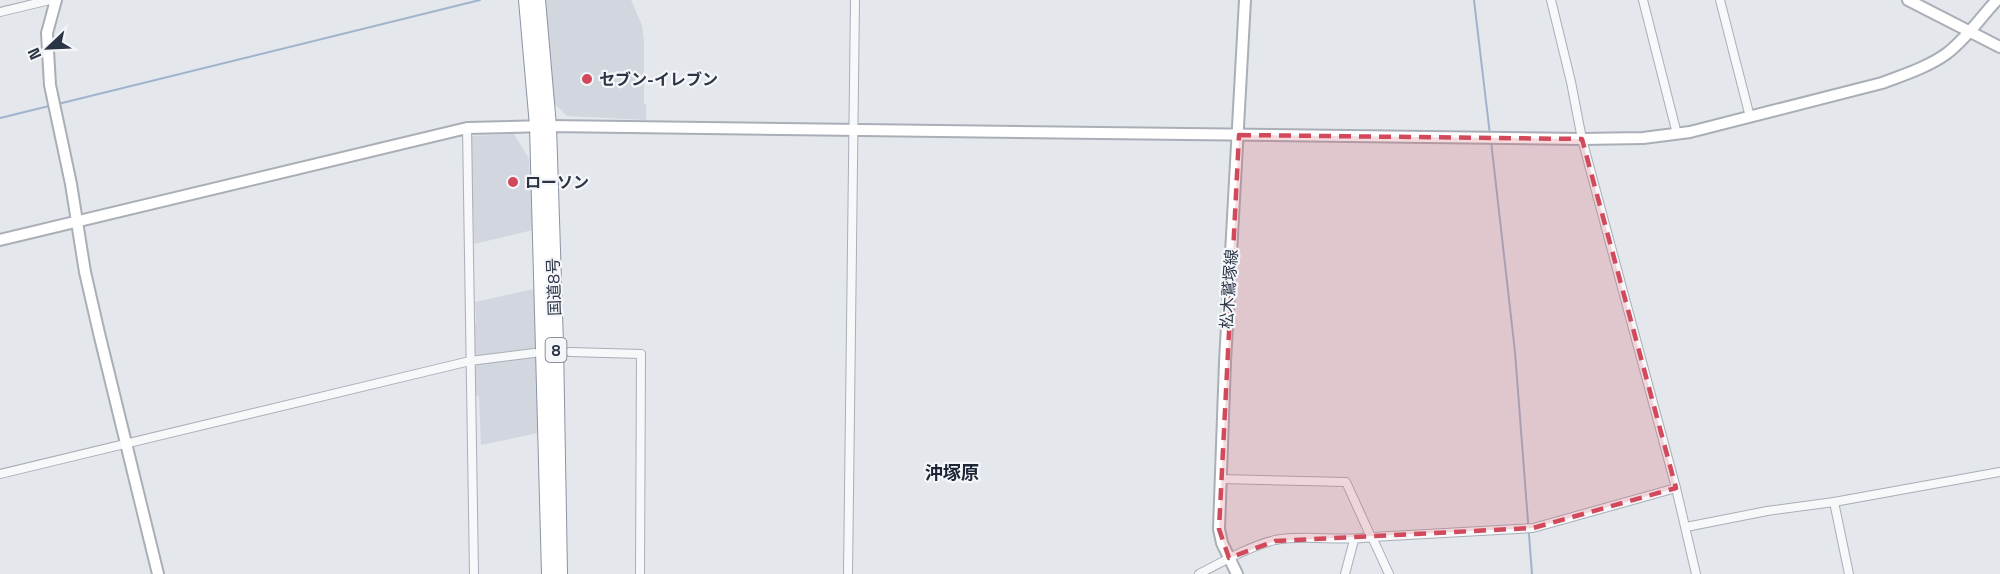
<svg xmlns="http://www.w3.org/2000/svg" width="2000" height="574" viewBox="0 0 2000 574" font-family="'Space Grotesk','Noto Sans JP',sans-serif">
	<rect width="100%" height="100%" fill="#e4e7ec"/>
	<g fill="#d2d6de">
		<polygon points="545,0 631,0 642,25 644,41 644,104 646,104 646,120 567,116 553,102"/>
		<polygon points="514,134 529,159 533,230 474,244 471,136"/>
		<polygon points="534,289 536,350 474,358 472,327 476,322 475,302"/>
		<polygon points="537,355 538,433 481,445 479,396 475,395 473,364"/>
	</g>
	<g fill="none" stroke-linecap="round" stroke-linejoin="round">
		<g stroke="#9fb4cc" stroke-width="2">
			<polyline points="1474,0 1490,135"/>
			<polyline points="58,104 480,0"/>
			<polyline points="0,118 49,106"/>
			<polyline points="1491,141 1515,352 1532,574"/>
		</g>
		<defs>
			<g id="street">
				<polyline points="1551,0 1571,82 1582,139 1676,488 1696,574"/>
				<polyline points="1643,0 1677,134"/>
				<polyline points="1720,0 1750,117"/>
				<polyline points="0,12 50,0"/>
				<polyline points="467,128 474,574"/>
				<polyline points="570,352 641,354 640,574"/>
				<polyline points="0,474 470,361 534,353"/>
				<polyline points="1220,479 1346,482 1371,537"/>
				<polyline points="1834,502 1849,574"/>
				<polyline points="1686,527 1767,511 1834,502 2000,472"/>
				<polyline points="1372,537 1389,574"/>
				<polyline points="848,574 855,0"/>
				<path d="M1199,574C1222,562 1250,546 1275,540C1305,534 1341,542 1372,537L1533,528L1676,488"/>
				<polyline points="1345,574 1354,540"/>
			</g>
			<g id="secondary">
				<polyline points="56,0 47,33 50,85 71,184 85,272 99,333 158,574"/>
				<polyline points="1908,0 2000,47"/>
				<path d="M0,240L467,128L549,126L1582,139L1643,138L1690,132L1882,83C1903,75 1928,67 1946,54C1966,39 1980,18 1997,0"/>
				<polyline points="1237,574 1222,543 1219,529 1225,362 1245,0"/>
			</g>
			<g id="highway">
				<polyline points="526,0 537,126 549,574"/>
				<polyline points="538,0 549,126 556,344 560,574"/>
			</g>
		</defs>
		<use href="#street" stroke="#a9aeb7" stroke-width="10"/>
		<use href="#secondary" stroke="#a9aeb7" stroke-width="14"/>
		<use href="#highway" stroke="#8b94a3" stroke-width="16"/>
		<use href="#street" stroke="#f7f8fa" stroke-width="8"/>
		<use href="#secondary" stroke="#fff" stroke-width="10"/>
		<use href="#highway" stroke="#fff" stroke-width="14"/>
	</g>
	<path fill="#d1495b" fill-opacity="0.2" stroke="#d1495b" stroke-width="4.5" stroke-dasharray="12 8" stroke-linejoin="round" d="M1239,135L1582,139L1676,488L1533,528L1275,541L1229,558L1219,529Z"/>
	<g fill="#d1495b" stroke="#f4f6f9" stroke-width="2">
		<circle cx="587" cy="79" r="6"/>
		<circle cx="513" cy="182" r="6"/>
	</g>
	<g text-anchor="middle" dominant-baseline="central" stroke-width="4.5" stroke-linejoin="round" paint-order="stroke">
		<rect fill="#f4f6f9" stroke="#676e7b" stroke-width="1.5" x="545.5" y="338" width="21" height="24" rx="4.5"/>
		<g font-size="15" font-weight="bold" fill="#2b3445">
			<text x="556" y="350">8</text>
		</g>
		<g font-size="16" font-weight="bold" fill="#2b3445" stroke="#f4f6f9" text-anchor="start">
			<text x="599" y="79">セブン-イレブン</text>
			<text x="525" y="182">ローソン</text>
		</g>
		<g font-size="16" fill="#2b3445" stroke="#f4f6f9">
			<text transform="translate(554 287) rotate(-92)">国道8号</text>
			<text transform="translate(1229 289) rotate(-86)">松木鷲塚線</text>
		</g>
		<g font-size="18" font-weight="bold" fill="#1d2536" stroke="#f4f6f9">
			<text x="952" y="472">沖塚原</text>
		</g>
	</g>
	<g transform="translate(48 48) rotate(247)" stroke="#f4f6f9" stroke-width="4.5" paint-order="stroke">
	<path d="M0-4.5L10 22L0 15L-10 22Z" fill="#2b3445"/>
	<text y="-9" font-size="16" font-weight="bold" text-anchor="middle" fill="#2b3445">N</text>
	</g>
</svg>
